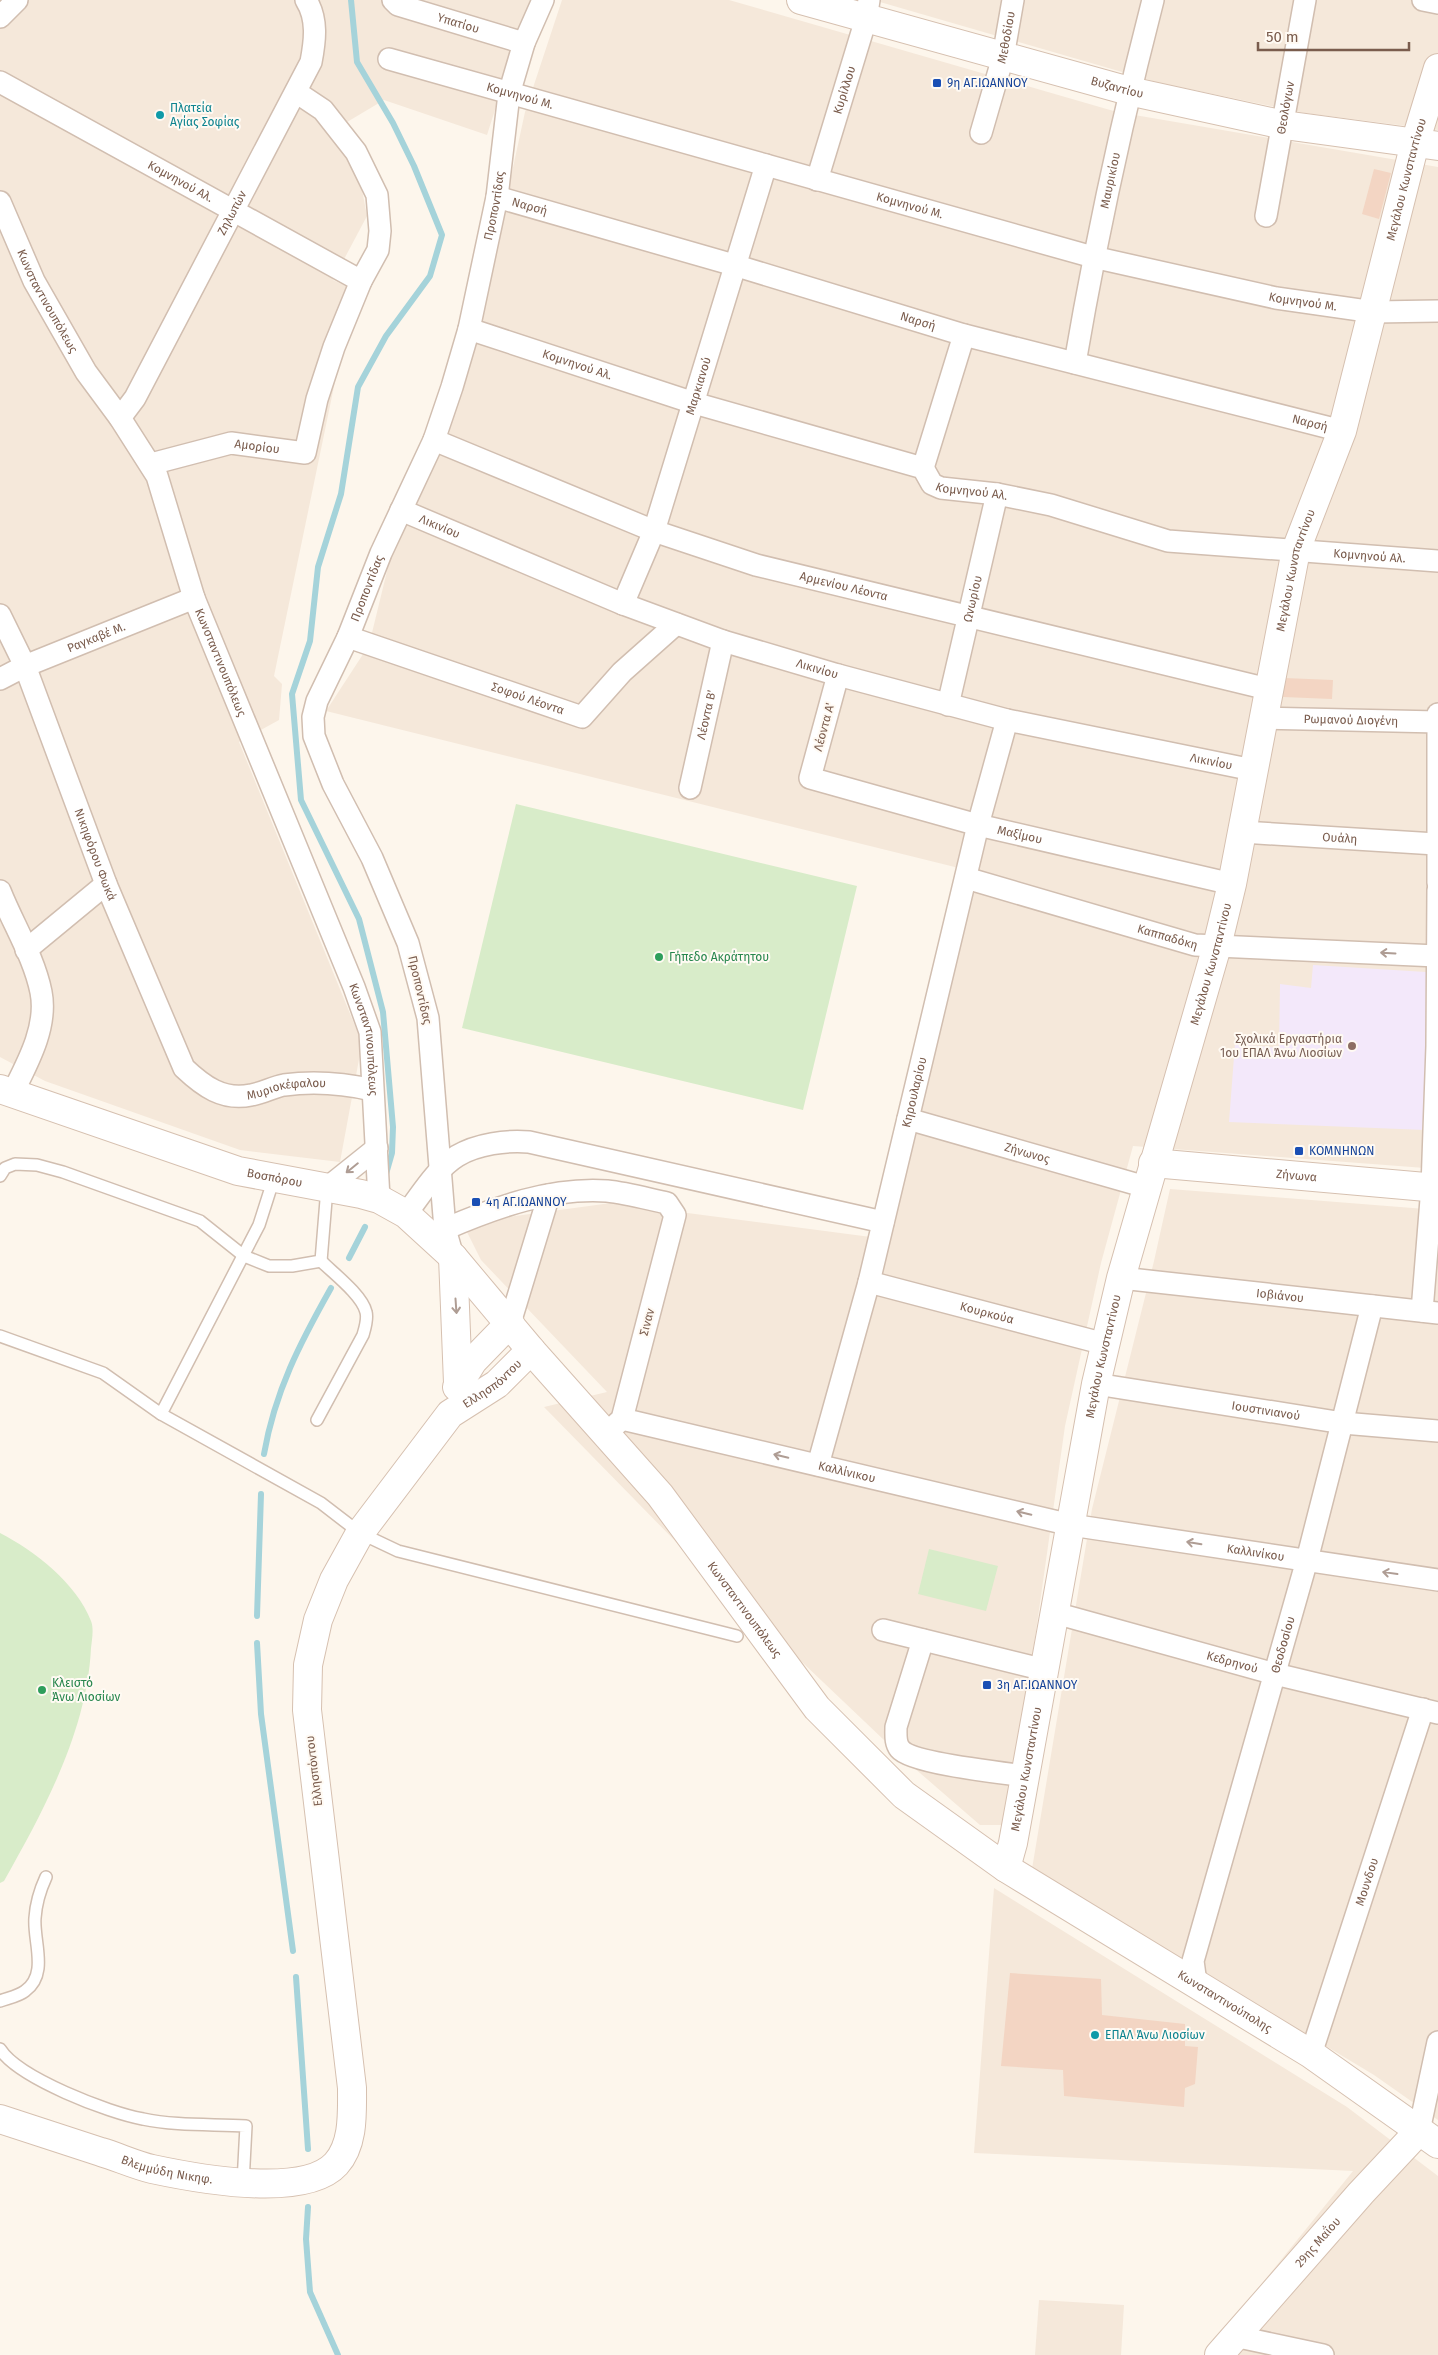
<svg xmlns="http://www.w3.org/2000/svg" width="1438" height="2355" viewBox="0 0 1438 2355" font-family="'Fira Sans',sans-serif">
	<rect width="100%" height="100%" fill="#fdf6ec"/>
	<g fill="#f5e8da">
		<polygon points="0,0 530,0 487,135 384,100 337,128 358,169 367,216 333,280 354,290 274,676 282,684 279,720 239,742 362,1043 340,1162 240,1150 45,1081 0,1057"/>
		<polygon points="562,0 729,0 1117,112 1438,167 1438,1169 1133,1146 1101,1263 1065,1426 1036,1631 1006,1825 980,1825 905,1760 682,1548 544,1407 607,1392 481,1260 467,1232 493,1219 611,1203 886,1239 975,872 326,711 369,645 389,563 433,466 480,320 525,112"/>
		<polygon points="873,0 1438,0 1438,130 1305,113 1160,83"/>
		<polygon points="1170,1189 1438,1210 1438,2120 1374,2075 1032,1869 1092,1509 1154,1261"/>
		<polygon points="994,1888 1347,2107 1438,2176 1438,2355 1204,2355 1353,2171 974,2153"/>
		<polygon points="1039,2300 1124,2305 1121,2355 1035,2355"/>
	</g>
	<polygon fill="#f3e8fa" points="1313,965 1426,972 1425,1130 1229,1122 1235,1044 1279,1048 1280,984 1311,988"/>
	<g fill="#d8ecc9">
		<polygon points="516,804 857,886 803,1110 462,1028"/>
		<path d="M0,1533C35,1551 76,1583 91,1621C94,1628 92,1640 91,1648C87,1731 44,1810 4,1881L0,1883Z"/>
		<polygon points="929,1549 998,1566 986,1611 918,1594"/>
	</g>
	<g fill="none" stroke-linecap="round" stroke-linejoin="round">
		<g stroke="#a5d3da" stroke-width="6">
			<polyline points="351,0 357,62 393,123 414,166 442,235 430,276 386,336 358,387 341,494 318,567 310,641 292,694 301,800 359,919 383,1012 393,1127 392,1153 386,1174"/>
			<polyline points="349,1258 365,1227"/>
			<path d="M264,1454C275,1391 300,1343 331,1288"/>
			<polyline points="257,1616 261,1494"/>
			<polyline points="257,1643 261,1714 293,1951"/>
			<polyline points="296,1977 308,2149"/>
			<polyline points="308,2207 306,2239 310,2292 338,2355"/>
		</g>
	</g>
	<g fill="#f3d5c3">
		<polygon points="1374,169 1391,173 1379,219 1362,214"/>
		<polygon points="1284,678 1333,680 1332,699 1283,697"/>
		<polygon points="1010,1973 1101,1979 1102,2015 1185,2024 1185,2046 1198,2047 1195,2084 1185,2088 1184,2107 1064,2096 1063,2070 1001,2066"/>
	</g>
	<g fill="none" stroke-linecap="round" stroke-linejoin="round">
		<defs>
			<g id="lane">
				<polyline points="0,1176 5,1168 15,1164 37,1165 63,1172 200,1221 244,1256 269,1266 292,1266 321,1261 327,1188"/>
				<polyline points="274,1178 259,1225 161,1414 321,1503 360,1533 398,1551 737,1636"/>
				<polyline points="0,1336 103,1373 161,1414"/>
				<path d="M317,1420L363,1335C365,1328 368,1319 366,1312C362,1295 333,1273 321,1261"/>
				<path d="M0,2001C8,1998 19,1996 25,1991C49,1974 33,1941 35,1918C36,1903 40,1890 46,1877"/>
				<path d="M0,2049C18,2078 109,2113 143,2119C176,2126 212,2124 246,2126L243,2183"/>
			</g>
			<g id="street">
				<path id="s1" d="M393,0L398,5L524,43"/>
				<polyline points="1423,0 1438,3"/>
				<polyline points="0,17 17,0"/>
				<path id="s2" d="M389,59L1093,257L1276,298L1374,312L1438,311"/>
				<path id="s3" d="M0,82L361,281"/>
				<path id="s4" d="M981,133L1003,57L1013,0"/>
				<path id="s5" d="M817,180L866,19L869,0"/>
				<path id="s6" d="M497,197L734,265L964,335L1342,431"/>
				<path id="s7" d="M0,202L34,281L86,372L120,418L157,476L194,598L354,987L370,1032L379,1199"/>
				<path id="s8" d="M1266,216L1305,0"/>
				<path id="s9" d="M469,329L694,403L923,468L932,484L941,488L997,494L1051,505L1168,541L1438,561"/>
				<path id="s10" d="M1075,363C1096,240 1122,120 1153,0"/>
				<path id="s11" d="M120,418L135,398L311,62C315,41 318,19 306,0"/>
				<path id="s12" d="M434,440L654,531L756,565L1268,689"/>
				<path id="s13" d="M151,464L231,443L305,453L317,399L334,347L361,281L378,250L380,231L377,195L356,152L323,110L296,92"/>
				<polyline points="923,468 964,335"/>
				<path id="s14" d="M401,510L623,604L723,641L838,675L1007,720L1253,770"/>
				<path id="s15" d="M623,604L654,531L766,165"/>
				<path id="s16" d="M0,615L25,666L106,884L184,1068C203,1086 223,1101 251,1095C263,1093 273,1087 284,1085C315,1081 342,1083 372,1090"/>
				<path id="s17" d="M348,637L582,717L622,672L676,624"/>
				<path id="s18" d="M838,675L810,778L978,825L1232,884"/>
				<path id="s19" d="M0,679L25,666L194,598"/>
				<path id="s20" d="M948,705L997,494"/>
				<polyline points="1438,714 1438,883"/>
				<path id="s21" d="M1262,718L1438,722"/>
				<path id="s22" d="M690,788L723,641"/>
				<path id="s23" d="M1242,832L1436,844"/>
				<path id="s24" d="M966,878L1195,945L1437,956"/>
				<path d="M0,891C13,924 34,957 41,992C48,1027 27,1064 12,1094"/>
				<polyline points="26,950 106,884"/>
				<path id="s25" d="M908,1119L1146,1187"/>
				<polyline points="327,1188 377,1148"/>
				<path d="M406,1214C421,1195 436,1169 457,1156C477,1144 507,1140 529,1142L883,1222"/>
				<path d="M445,1229C496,1207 552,1187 607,1191C627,1193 648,1199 667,1203L675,1215L622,1419L611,1429"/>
				<path id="s26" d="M453,1257L445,1229L428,1018L408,943L372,858L333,784L314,736L313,717L317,701L348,637L381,553L434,440L452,387L469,329L497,197L509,94L524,43L543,0"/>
				<path id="s27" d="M1121,1278L1438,1313"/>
				<path id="s28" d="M869,1282L1105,1344"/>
				<polyline points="1422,1311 1432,1187 1437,1046 1438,890"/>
				<polyline points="510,1323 549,1195"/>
				<path id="s29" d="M1096,1384L1343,1423L1438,1431"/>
				<path id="s30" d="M622,1419L1071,1525L1438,1580"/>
				<path id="s31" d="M818,1465L869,1282L978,825L1007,720"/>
				<path id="s32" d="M1055,1613L1275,1674L1438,1713"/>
				<polyline points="883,1630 1045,1670"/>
				<path d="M923,1640L896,1727C896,1735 895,1743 900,1749C911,1763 1003,1773 1025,1776"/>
				<path id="s33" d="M1196,1983L1193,1961L1307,1560L1372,1306"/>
				<path id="s34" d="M1311,2054L1423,1709"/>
				<polyline points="1419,2131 1438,2042"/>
				<polyline points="1234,2336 1323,2355"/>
			</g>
			<g id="secondary">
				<path id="s35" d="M801,0L1129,91L1284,125L1438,146"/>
				<path id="s36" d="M0,1089L238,1171L361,1194L379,1199L406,1214L453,1257L531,1350L660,1495L817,1708L904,1795L1006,1868L1311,2054L1438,2144"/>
				<path id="s37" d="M1153,1163L1438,1188"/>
				<polyline points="453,1257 458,1383"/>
				<polyline points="457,1387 473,1361 510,1323"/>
				<path id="s38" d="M1006,1868L1013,1843L1096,1384L1121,1278L1217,946L1232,884L1296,550L1342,431L1415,143L1438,68"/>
				<path id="s39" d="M0,2119C34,2130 67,2141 101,2152C118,2157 135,2165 152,2169C194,2178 304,2199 336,2164C354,2144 352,2113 352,2088L307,1710L308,1665L318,1620L334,1580L360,1533L450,1414L497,1384L531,1350"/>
				<path id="s40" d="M1219,2355L1361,2193L1419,2131"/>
			</g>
		</defs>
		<use href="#lane" stroke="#d1beb0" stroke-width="14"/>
		<use href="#street" stroke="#d1beb0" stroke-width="24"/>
		<use href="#secondary" stroke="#d6c0b0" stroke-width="30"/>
		<use href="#lane" stroke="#fff" stroke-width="11"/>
		<use href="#street" stroke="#fff" stroke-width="21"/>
		<use href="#secondary" stroke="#fff" stroke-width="28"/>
	</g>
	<defs><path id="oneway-shaft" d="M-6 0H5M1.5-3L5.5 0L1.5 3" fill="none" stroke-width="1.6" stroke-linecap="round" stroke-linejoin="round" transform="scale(1.25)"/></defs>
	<g stroke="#af9d94">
		<use href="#oneway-shaft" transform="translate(1388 953) rotate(-177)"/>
		<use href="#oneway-shaft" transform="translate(352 1168) rotate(141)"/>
		<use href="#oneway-shaft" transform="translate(456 1306) rotate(86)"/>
		<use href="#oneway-shaft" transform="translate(781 1456) rotate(-167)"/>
		<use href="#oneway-shaft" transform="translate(1024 1513) rotate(-167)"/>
		<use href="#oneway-shaft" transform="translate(1194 1543) rotate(-171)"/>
		<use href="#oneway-shaft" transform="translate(1390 1573) rotate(-172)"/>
	</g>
	<g fill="#1a4fb4" stroke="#fffaf3" stroke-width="2">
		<rect x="932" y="78" width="10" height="10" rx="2.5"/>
		<rect x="1294" y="1146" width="10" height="10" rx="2.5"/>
		<rect x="471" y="1197" width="10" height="10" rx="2.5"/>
		<rect x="982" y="1680" width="10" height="10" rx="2.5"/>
	</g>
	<g fill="#0f9aa8" stroke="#fffaf3" stroke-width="2">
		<circle cx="160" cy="115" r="5"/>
		<circle cx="1095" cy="2035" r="5"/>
	</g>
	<g fill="#2e9e5b" stroke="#fffaf3" stroke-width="2">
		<circle cx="659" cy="957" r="5"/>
		<circle cx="42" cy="1690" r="5"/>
	</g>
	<circle fill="#8d6e63" stroke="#fffaf3" stroke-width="2" cx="1352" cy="1046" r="5"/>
	<g text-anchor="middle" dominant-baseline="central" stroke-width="4" stroke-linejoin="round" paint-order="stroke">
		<g font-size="12" fill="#7a5c4d" stroke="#fffaf3">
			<text stroke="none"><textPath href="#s1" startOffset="70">Υπατίου</textPath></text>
			<text stroke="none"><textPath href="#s4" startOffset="99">Μεθοδίου</textPath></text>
			<text stroke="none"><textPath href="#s35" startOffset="328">Βυζαντίου</textPath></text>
			<text stroke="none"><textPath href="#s5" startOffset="94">Κυρίλλου</textPath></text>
			<text stroke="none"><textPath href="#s2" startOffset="136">Κομνηνού Μ.</textPath></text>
			<text stroke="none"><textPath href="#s8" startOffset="110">Θεολόγων</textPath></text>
			<text stroke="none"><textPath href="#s10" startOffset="186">Μαυρικίου</textPath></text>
			<text stroke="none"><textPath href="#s38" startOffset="1738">Μεγάλου Κωνσταντίνου</textPath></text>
			<text stroke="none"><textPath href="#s3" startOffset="206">Κομνηνού Αλ.</textPath></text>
			<text stroke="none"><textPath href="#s26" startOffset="1110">Προποντίδας</textPath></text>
			<text stroke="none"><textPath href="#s6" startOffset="34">Ναρσή</textPath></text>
			<text stroke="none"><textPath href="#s2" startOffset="541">Κομνηνού Μ.</textPath></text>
			<text stroke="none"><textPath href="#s11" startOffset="234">Ζηλωτών</textPath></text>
			<text stroke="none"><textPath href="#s7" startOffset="110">Κωνσταντινουπόλεως</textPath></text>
			<text stroke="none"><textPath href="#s2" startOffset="946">Κομνηνού Μ.</textPath></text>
			<text stroke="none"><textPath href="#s6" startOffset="439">Ναρσή</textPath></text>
			<text stroke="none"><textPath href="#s9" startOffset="114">Κομνηνού Αλ.</textPath></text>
			<text stroke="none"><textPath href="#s15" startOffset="231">Μαρκιανού</textPath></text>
			<text stroke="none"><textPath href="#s6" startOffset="844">Ναρσή</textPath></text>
			<text stroke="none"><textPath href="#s13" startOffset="109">Αμορίου</textPath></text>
			<text stroke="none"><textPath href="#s9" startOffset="534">Κομνηνού Αλ.</textPath></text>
			<text stroke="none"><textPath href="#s14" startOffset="42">Λικινίου</textPath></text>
			<text stroke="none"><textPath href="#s9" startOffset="939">Κομνηνού Αλ.</textPath></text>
			<text stroke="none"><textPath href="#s38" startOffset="1331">Μεγάλου Κωνσταντίνου</textPath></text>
			<text stroke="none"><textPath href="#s12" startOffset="436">Αρμενίου Λέοντα</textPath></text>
			<text stroke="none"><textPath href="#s26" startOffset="705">Προποντίδας</textPath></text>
			<text stroke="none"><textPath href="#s20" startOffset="109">Ωνωρίου</textPath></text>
			<text stroke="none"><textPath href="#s19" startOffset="105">Ραγκαβέ Μ.</textPath></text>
			<text stroke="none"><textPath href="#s7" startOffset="514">Κωνσταντινουπόλεως</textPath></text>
			<text stroke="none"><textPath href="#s14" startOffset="446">Λικινίου</textPath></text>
			<text stroke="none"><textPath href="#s17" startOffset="190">Σοφού Λέοντα</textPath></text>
			<text stroke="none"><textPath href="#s22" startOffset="75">Λέοντα Β'</textPath></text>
			<text stroke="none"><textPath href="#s21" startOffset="89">Ρωμανού Διογένη</textPath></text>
			<text transform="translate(824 727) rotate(-75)">Λέοντα Α'</text>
			<text stroke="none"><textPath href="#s14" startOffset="851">Λικινίου</textPath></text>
			<text stroke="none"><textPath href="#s18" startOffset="324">Μαξίμου</textPath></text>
			<text stroke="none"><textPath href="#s23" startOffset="98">Ουάλη</textPath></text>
			<text stroke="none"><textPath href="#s16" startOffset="258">Νικηφόρου Φωκά</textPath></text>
			<text stroke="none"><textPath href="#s24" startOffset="210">Καππαδόκη</textPath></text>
			<text stroke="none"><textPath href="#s38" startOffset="928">Μεγάλου Κωνσταντίνου</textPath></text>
			<text transform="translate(420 990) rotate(77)">Προποντίδας</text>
			<text stroke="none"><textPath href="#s7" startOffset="919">Κωνσταντινουπόλεως</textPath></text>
			<text stroke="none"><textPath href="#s16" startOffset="601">Μυριοκέφαλου</textPath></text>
			<text stroke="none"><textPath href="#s31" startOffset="385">Κηρουλαρίου</textPath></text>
			<text stroke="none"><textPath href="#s25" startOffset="124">Ζήνωνος</textPath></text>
			<text stroke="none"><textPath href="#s37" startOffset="144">Ζήνωνα</textPath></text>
			<text stroke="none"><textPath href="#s36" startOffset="289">Βοσπόρου</textPath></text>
			<text stroke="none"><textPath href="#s27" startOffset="160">Ιοβιάνου</textPath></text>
			<text stroke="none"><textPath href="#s28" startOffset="122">Κουρκούα</textPath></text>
			<text transform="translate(647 1322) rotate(-75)">Σιναν</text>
			<text stroke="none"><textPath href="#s38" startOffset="521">Μεγάλου Κωνσταντίνου</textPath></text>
			<text stroke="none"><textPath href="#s39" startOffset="1199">Ελλησπόντου</textPath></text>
			<text stroke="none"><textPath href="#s29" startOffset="172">Ιουστινιανού</textPath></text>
			<text stroke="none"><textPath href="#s30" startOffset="231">Καλλίνικου</textPath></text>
			<text stroke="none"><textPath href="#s30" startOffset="648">Καλλινίκου</textPath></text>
			<text stroke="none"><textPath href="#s36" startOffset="948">Κωνσταντινουπόλεως</textPath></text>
			<text stroke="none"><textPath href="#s33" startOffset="351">Θεοδοσίου</textPath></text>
			<text stroke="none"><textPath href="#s32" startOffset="184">Κεδρηνού</textPath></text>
			<text stroke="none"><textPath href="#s38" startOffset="101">Μεγάλου Κωνσταντίνου</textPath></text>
			<text transform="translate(314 1771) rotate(-97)">Ελλησπόντου</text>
			<text stroke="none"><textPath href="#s34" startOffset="181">Μουνδου</textPath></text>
			<text stroke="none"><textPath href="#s36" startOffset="1575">Κωνσταντινούπολης</textPath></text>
			<text stroke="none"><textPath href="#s39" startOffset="175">Βλεμμύδη Νικηφ.</textPath></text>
			<text stroke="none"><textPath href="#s40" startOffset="150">29ης Μαΐου</textPath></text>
		</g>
		<g font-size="12" fill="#164399" stroke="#fffaf3" text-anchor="start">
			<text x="947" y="83">9η ΑΓ.ΙΩΑΝΝΟΥ</text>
			<text x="1309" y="1151">ΚΟΜΝΗΝΩΝ</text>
			<text x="486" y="1202">4η ΑΓ.ΙΩΑΝΝΟΥ</text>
			<text x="997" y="1685">3η ΑΓ.ΙΩΑΝΝΟΥ</text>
		</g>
		<g font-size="12" fill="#0d838f" stroke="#fffaf3" text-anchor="start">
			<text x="170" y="108">Πλατεία<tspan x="170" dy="14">Αγίας Σοφίας</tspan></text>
			<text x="1105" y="2035">ΕΠΑΛ Άνω Λιοσίων</text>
		</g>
		<g font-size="12" fill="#27864d" stroke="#fffaf3" text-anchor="start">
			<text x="669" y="957">Γήπεδο Ακράτητου</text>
			<text x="52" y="1683">Κλειστό<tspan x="52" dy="14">Άνω Λιοσίων</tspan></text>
		</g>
		<g font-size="12" fill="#785e54" stroke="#fffaf3" text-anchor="end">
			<text x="1342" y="1039">Σχολικά Εργαστήρια<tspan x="1342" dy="14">1ου ΕΠΑΛ Άνω Λιοσίων</tspan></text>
		</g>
	</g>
	<path d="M1258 42v8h151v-8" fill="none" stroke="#7a5c4d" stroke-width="2.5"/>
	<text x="1266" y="42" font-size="15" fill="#7a5c4d" stroke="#fffaf3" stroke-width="4" paint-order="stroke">50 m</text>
</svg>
